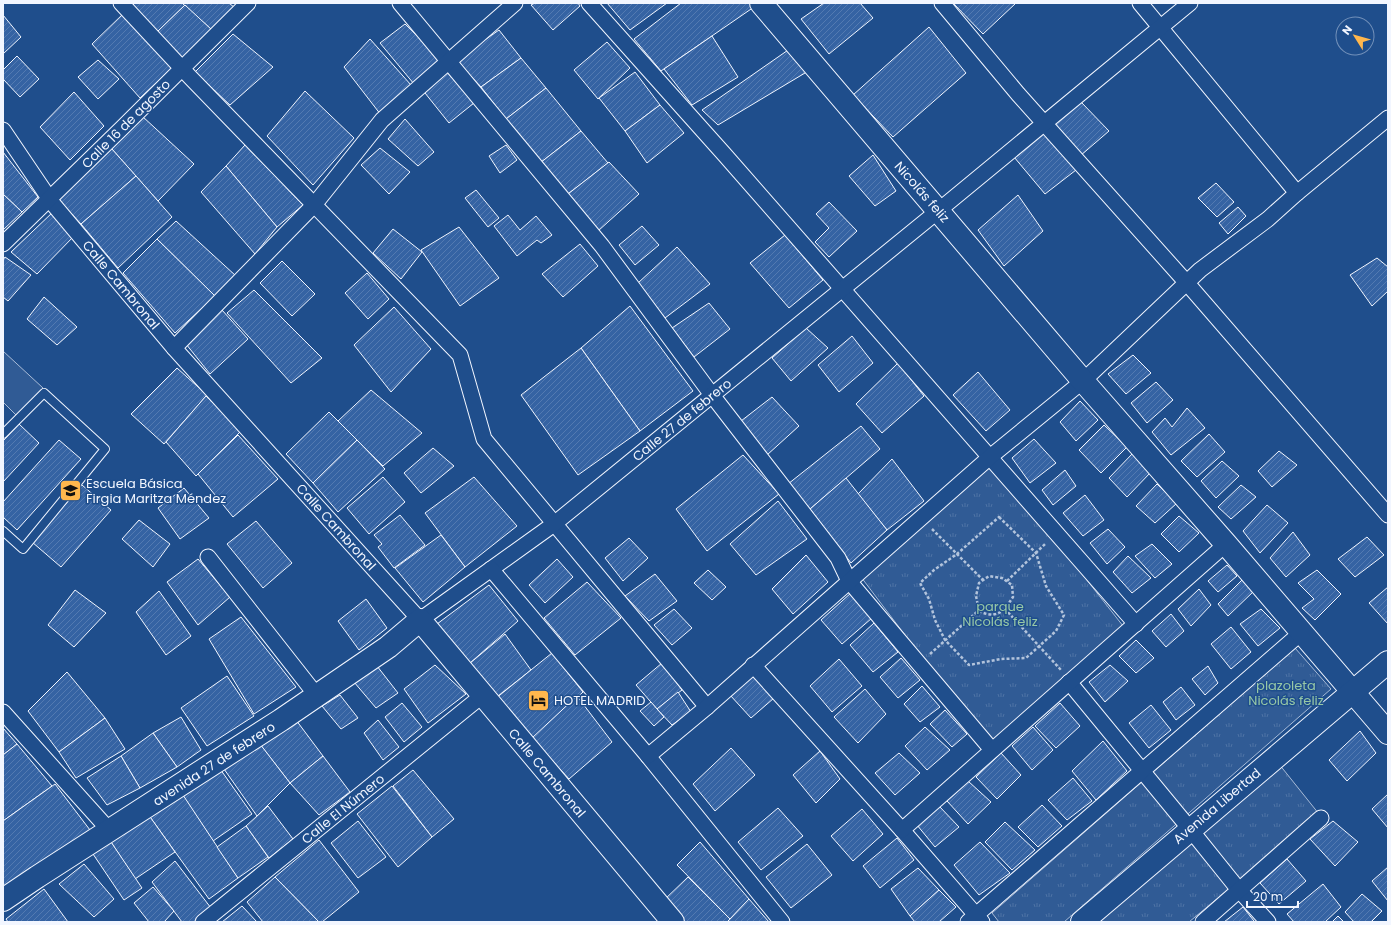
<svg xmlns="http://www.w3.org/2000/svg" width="1391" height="925" viewBox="0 0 1391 925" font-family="Poppins,sans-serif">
	<defs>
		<pattern id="park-tufts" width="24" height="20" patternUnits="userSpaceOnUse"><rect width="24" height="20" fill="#305b95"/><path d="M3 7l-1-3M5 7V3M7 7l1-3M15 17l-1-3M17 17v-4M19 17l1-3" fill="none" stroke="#4e73a5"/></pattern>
		<pattern id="building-hatch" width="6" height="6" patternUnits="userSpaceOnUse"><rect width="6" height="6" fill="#3563a3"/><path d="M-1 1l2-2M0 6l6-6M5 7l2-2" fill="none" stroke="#537ab1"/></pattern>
	</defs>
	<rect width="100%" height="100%" fill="#1f4e8c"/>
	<g fill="url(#park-tufts)" stroke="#a8bbd7">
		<polygon points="990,457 1127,631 992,750 858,573"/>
		<polygon points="1295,648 1331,689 1064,922 999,922 992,913"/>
		<polygon points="1279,764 1319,814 1189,922 1097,922"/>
	</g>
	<polygon fill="#305b95" stroke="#a8bbd7" points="3,351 43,388 17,416 3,402"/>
	<g fill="url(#building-hatch)" stroke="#f2f6ff">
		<polygon points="135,3 182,3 185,5 157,32 132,6"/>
		<polygon points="182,3 229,3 235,8 212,30"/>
		<polygon points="535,3 578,3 580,6 553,30 531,5"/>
		<polygon points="607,3 667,3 630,30"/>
		<polygon points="681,3 751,3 754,7 661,71 634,39"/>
		<polygon points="824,3 860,3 873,18 829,54 801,19"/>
		<polygon points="953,3 1016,3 983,34"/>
		<polygon points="185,5 212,30 184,61 157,32"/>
		<polygon points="124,13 172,68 140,98 92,44"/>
		<polygon points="3,15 21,37 3,54"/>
		<polygon points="405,24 441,59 414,84 380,43"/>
		<polygon points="929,27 966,73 893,137 853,95"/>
		<polygon points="499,30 521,58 481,87 456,60"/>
		<polygon points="233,34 273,67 230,105 195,72"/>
		<polygon points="712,36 738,77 692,105 664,69"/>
		<polygon points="370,39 411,85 381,115 344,67"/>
		<polygon points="607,42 630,68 598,99 574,70"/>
		<polygon points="791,48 810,70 718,125 702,110"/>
		<polygon points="17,56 39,79 20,97 3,79 3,70"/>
		<polygon points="521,58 546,88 506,119 481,87"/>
		<polygon points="98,60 119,79 98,99 78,77"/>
		<polygon points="447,72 474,103 449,123 425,93"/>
		<polygon points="635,72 660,105 625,131 599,98"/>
		<polygon points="546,88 581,131 540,163 506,119"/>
		<polygon points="305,91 354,138 313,185 267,136"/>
		<polygon points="74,92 104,126 70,160 40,127"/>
		<polygon points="1081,102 1109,131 1080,156 1053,125"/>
		<polygon points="660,105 684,133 647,163 625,131"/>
		<polygon points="142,116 194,164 158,201 111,148"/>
		<polygon points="405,119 434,152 418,166 388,139"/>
		<polygon points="581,131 608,163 568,194 540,163"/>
		<polygon points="1043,133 1076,170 1045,194 1014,157"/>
		<polygon points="245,145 303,205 277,227 226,166"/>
		<polygon points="506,145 517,160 500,173 489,156"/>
		<polygon points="111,148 136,176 81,224 57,198"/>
		<polygon points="380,148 410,172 389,194 361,165"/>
		<polygon points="3,152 38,197 22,212 3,194"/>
		<polygon points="873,155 896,191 875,206 849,176"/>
		<polygon points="609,162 639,194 598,231 568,194"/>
		<polygon points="226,166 277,227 255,254 201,192"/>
		<polygon points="136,176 172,217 118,268 81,224"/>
		<polygon points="1216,183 1234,202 1217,217 1198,198"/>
		<polygon points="476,190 499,218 488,227 465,198"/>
		<polygon points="3,194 22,212 3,230"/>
		<polygon points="1018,195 1043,231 1004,266 978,230"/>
		<polygon points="829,202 857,231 829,257 815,242 829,228 816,214"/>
		<polygon points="1238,207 1246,216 1228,234 1219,223"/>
		<polygon points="54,211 75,235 37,274 11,252"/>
		<polygon points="508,215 520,230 536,216 552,235 541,243 537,240 517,256 494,226"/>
		<polygon points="176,221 236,276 215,296 157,239"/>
		<polygon points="642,226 659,245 635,265 619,245"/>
		<polygon points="459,227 499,278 460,306 421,250"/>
		<polygon points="393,229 422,252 401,279 373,253"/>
		<polygon points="785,235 823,280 789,308 750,263"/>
		<polygon points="157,239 215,296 175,333 123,273"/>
		<polygon points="580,244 598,266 563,297 542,274"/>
		<polygon points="677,247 710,284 665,318 638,283"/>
		<polygon points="5,257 31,275 8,301 3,297 3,260"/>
		<polygon points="1377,258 1388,267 1388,291 1372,306 1350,275"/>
		<polygon points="282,261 315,294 292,316 260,283"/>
		<polygon points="367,273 389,299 368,319 345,293"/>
		<polygon points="254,290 322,358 291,383 227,313"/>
		<polygon points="44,297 77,327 57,345 27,319"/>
		<polygon points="709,303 730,329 694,357 672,328"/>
		<polygon points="630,306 693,391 640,431 581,348"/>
		<polygon points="394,307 431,349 391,392 354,345"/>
		<polygon points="222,310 248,339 210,374 186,344"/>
		<polygon points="806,328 828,348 791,381 772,358"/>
		<polygon points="852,336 873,363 839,392 818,365"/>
		<polygon points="581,348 640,431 578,475 521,395"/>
		<polygon points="1133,355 1151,373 1126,394 1108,374"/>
		<polygon points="898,363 924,396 882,433 856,404"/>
		<polygon points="177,368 207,395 164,444 131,414"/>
		<polygon points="978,372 1010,410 986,431 953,395"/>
		<polygon points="1156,382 1173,400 1147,423 1131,403"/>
		<polygon points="371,390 422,433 383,466 338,421"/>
		<polygon points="206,396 241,431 196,476 166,442"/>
		<polygon points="772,397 799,426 767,455 741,421"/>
		<polygon points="1080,401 1098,420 1076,441 1060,422"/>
		<polygon points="1187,408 1205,428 1171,455 1152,432 1165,418 1172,427"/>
		<polygon points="329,412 357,440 313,483 286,454"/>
		<polygon points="19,424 39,443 3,482 3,441"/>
		<polygon points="1104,425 1127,447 1101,473 1079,450"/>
		<polygon points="861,426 880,449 810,509 788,484"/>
		<polygon points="1209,434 1225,452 1197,477 1181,461"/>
		<polygon points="238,435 278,479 233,517 198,474"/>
		<polygon points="1034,439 1056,463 1030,483 1012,458"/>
		<polygon points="59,440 81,459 17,530 3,517 3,502"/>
		<polygon points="357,440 385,469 338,512 313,483"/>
		<polygon points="433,448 454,466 421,493 404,473"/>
		<polygon points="1279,451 1297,465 1272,487 1258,471"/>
		<polygon points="1133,453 1151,472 1127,497 1109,478"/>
		<polygon points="743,455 779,494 707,551 676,509"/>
		<polygon points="892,459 924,501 887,530 858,494"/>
		<polygon points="1222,461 1239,476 1216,498 1201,481"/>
		<polygon points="1065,470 1076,486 1053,505 1042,490"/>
		<polygon points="383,477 405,502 369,534 347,508"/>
		<polygon points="474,477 517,526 465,567 425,513"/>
		<polygon points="846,478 887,530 851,563 810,509"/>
		<polygon points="1157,484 1177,503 1155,523 1136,506"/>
		<polygon points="82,485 111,510 61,567 32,542"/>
		<polygon points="1241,485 1256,497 1231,519 1218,507"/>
		<polygon points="184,488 209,518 180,539 158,508"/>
		<polygon points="1085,495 1104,520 1083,536 1063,513"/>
		<polygon points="778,501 807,539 756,575 730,544"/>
		<polygon points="1267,505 1288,523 1260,553 1243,531"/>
		<polygon points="400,515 425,545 394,568 378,547 382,544 374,535"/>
		<polygon points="1179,516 1199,533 1179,552 1161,534"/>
		<polygon points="139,520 170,544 153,567 122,539"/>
		<polygon points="256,521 292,563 263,588 227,544"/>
		<polygon points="1108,529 1125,547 1107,564 1090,543"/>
		<polygon points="1293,532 1310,555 1286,577 1270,558"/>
		<polygon points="441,535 465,567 423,602 395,568"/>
		<polygon points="1367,537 1384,555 1355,577 1338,559"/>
		<polygon points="629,538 648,558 623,581 605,558"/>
		<polygon points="1152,544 1172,564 1155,578 1135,556"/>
		<polygon points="806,555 828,582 793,614 772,589"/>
		<polygon points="1128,556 1151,578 1132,593 1113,572"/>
		<polygon points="198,559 230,597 198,625 167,582"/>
		<polygon points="557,559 573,577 545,603 529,585"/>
		<polygon points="1227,565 1237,576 1218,592 1208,581"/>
		<polygon points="708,570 726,587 712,600 694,583"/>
		<polygon points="1317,570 1341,594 1315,620 1302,608 1314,599 1298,583"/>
		<polygon points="655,574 677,601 649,621 625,596"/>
		<polygon points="1246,576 1255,590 1228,616 1218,604"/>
		<polygon points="587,582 621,618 575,655 544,618"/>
		<polygon points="489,585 518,621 470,663 437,624"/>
		<polygon points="1388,587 1388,624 1369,603"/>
		<polygon points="1199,589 1211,605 1191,626 1178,609"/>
		<polygon points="75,590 106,613 74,647 48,625"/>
		<polygon points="159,591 191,636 166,655 136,612"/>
		<polygon points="852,592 872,618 842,644 821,620"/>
		<polygon points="366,599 387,628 359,650 338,621"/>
		<polygon points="674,609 692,628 672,645 654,625"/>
		<polygon points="1261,609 1280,628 1258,646 1240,624"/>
		<polygon points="1171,614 1184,631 1166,647 1152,631"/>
		<polygon points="241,617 296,687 254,714 209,639"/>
		<polygon points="874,623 898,652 873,672 850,645"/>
		<polygon points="1231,627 1251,652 1231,669 1211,644"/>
		<polygon points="505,634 531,670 498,696 469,664"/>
		<polygon points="1136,640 1154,658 1136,673 1119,656"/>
		<polygon points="552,653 583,692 532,739 495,699"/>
		<polygon points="901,658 920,680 898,698 880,677"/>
		<polygon points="839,659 862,686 832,712 810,686"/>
		<polygon points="662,663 682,690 657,709 636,685"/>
		<polygon points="435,665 466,694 428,723 404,689"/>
		<polygon points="1110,665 1128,681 1105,702 1089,682"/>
		<polygon points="377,666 398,693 376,708 354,682"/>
		<polygon points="1208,666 1218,683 1205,695 1192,679"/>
		<polygon points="67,672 105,718 59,752 28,711"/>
		<polygon points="754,674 774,698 751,718 730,695"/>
		<polygon points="227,676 254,716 207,746 181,708"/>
		<polygon points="922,686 940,707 920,722 904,704"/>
		<polygon points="1181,687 1195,705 1176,720 1163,702"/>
		<polygon points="865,689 886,714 858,743 834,717"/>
		<polygon points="678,692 691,712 672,725 657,709"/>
		<polygon points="340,695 358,718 341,729 322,706"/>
		<polygon points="577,696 612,742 569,779 532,738"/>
		<polygon points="651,702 664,717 654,726 640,711"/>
		<polygon points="402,703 422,727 404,742 385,717"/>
		<polygon points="1060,703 1080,726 1056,748 1035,726"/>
		<polygon points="1151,705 1171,730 1149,748 1129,723"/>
		<polygon points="945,710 967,734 952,747 930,724"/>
		<polygon points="181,717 201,750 177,767 153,733"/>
		<polygon points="105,718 125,749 76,778 59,752"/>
		<polygon points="296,720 323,756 290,783 259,743"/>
		<polygon points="378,720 399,747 383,760 364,733"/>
		<polygon points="925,727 950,750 927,770 905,746"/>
		<polygon points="1033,727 1053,750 1032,770 1012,746"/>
		<polygon points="3,728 17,744 3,755"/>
		<polygon points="1360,731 1376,753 1347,781 1329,760"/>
		<polygon points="153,733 177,767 140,788 121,756"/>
		<polygon points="1103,741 1127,771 1096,800 1072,771"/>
		<polygon points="17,744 52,786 3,821 3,755"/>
		<polygon points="260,744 290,783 257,816 224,769"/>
		<polygon points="731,748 755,775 715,811 693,784"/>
		<polygon points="820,751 840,779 816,803 793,775"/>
		<polygon points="899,753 920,773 895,795 875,773"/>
		<polygon points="1001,753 1021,775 997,799 976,777"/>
		<polygon points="121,756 140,788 107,805 87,778"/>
		<polygon points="323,756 350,792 319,815 290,783"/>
		<polygon points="218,766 252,814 213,841 179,790"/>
		<polygon points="413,770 454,819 432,837 393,786"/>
		<polygon points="1073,778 1092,801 1067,820 1048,800"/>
		<polygon points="968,781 991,802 968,824 947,801"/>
		<polygon points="55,784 90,830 3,890 3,821"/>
		<polygon points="392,786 432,837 398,867 357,814"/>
		<polygon points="179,789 238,878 209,899 145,810"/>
		<polygon points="1388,794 1388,828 1372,809"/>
		<polygon points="1042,805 1062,826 1038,847 1018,827"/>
		<polygon points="268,806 293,839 269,858 246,826"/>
		<polygon points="939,806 959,827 935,847 917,825"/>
		<polygon points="778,808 803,836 761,870 738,842"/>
		<polygon points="862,809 883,834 853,861 831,836"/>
		<polygon points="148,814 175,852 135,879 111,842"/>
		<polygon points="358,821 386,857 358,878 331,843"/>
		<polygon points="1333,821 1358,842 1335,866 1310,839"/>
		<polygon points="1005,822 1035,850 1012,870 985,842"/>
		<polygon points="246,826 268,857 238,878 217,847"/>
		<polygon points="897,838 914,860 880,888 863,866"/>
		<polygon points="319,840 359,892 322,922 319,922 275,877"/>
		<polygon points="111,842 142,888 124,900 93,854"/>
		<polygon points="700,842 749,899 730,919 677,865"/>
		<polygon points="980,842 1010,873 979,895 954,865"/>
		<polygon points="807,844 832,875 791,908 766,877"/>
		<polygon points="1287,859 1306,881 1279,904 1260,883"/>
		<polygon points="175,861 211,908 194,922 182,922 152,882"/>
		<polygon points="84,864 114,899 94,917 59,884"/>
		<polygon points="1388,867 1388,901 1372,881"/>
		<polygon points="918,868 939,890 910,916 891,889"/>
		<polygon points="275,877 319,922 263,922 247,902"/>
		<polygon points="688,877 730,919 727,922 681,922 662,902"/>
		<polygon points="1323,884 1341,907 1325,922 1294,922 1287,914"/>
		<polygon points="153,887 174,911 164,922 149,922 134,903"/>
		<polygon points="44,889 68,922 8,922 6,919"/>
		<polygon points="939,890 956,907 939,922 915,922 910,916"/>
		<polygon points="1362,894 1382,911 1371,922 1354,922 1345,912"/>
		<polygon points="749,899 769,922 727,922 730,919"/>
		<polygon points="242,906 257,922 222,922"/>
		<polygon points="1243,907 1254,921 1252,922 1224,922"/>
		<polygon points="1338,916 1344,922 1332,922"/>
	</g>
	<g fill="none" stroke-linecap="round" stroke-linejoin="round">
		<defs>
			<polyline id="lane" points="3,434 44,393 105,449 23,549 3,531"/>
			<g id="street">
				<polyline points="121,3 190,77 460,355 484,439 707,707"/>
				<polyline points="400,3 602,246 712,395 838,558 849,581 992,750"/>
				<polyline points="589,3 724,154 1136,624"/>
				<polyline points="942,3 1018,94 1186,282 1388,515"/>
				<polyline points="1140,3 1297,193"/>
				<polyline points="3,130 53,204 174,348 420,620 554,524 938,211 1190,3"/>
				<polyline points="3,244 122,128 248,3"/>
				<polyline points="174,348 314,205 382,120 515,3"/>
				<polyline points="208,557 317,696"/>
				<polyline points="491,569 648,756 782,922"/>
				<polyline points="753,665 902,830 982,922"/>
				<polyline points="1069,682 1190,829 1239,890 1268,922"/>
				<polyline points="3,712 110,831"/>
				<polyline points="648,756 707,707 990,457 1083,381 1200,270 1268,219 1297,193 1388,118"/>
				<polyline points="902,830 1226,544"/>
				<polyline points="203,922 483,695"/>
				<polyline points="968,922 1302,632"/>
				<polyline points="1203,922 1321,818"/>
			</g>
			<g id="secondary">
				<polyline points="761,3 1083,381 1226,544 1388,733"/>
				<polyline points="3,900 37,877 281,720 388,647 420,620 673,922"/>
			</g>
			<polyline id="primary" points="1082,922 1388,662"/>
		</defs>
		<use href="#lane" stroke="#f2f6ff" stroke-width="10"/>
		<use href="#street" stroke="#f2f6ff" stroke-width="17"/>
		<use href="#secondary" stroke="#f2f6ff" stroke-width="24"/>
		<use href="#primary" stroke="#f2f6ff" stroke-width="24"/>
		<g stroke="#b3c4dc" stroke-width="2.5" stroke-dasharray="3 2" stroke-linecap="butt">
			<polygon points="999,517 1036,553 1046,586 1064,615 1056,631 1026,658 1001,659 969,665 945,640 935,620 929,599 920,583 934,570 957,554"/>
			<polyline points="932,529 983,580"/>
			<polyline points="1007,581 1045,544"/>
			<path d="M1005,609C996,616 989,616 979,611L976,596L979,583L989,576L1002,578L1012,585L1013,597L1005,609L1061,670"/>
			<polyline points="930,654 979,610"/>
		</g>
		<use href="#lane" stroke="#1f4e8c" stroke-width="8"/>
		<use href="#street" stroke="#1f4e8c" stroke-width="15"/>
		<use href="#secondary" stroke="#1f4e8c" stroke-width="22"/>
		<use href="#primary" stroke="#1f4e8c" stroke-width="22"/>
	</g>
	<defs>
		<symbol id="university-square" viewBox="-11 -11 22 22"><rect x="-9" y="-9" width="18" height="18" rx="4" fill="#ffb74d" stroke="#1f4e8c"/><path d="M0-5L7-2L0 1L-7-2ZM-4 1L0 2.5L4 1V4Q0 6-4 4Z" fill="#111"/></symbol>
		<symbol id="hotel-square" viewBox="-11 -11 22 22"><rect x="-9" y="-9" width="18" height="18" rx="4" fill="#ffb74d" stroke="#1f4e8c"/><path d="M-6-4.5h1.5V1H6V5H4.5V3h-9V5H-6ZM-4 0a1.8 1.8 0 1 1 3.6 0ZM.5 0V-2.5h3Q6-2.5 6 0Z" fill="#111"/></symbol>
	</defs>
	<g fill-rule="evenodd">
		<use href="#university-square" x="58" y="478" width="25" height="25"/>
		<use href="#hotel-square" x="526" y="688" width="25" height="25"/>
	</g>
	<g text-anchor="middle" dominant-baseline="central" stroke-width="3" stroke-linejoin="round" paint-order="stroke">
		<g font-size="13" fill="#f2f6ff" stroke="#1f4e8c">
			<text transform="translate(126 124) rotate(-45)">Calle 16 de agosto</text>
			<text transform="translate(922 192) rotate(49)">Nicolás feliz</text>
			<text transform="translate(121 285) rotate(50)">Calle Cambronal</text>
			<text transform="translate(682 420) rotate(-39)">Calle 27 de febrero</text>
			<text transform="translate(336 527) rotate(48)">Calle Cambronal</text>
			<text transform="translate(214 764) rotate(-33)">avenida 27 de febrero</text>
			<text transform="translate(547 773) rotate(50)">Calle Cambronal</text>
			<text transform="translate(1217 806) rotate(-40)">Avenida Libertad</text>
			<text transform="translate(343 809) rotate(-39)">Calle El Número</text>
		</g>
		<g font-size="13" fill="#f2f6ff" stroke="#1f4e8c" text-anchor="start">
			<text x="86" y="483">Escuela Básica<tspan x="86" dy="15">Firgia Maritza Méndez</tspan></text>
			<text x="554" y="700">HOTEL MADRID</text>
		</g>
		<g font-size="13" fill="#97c8a6" stroke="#1f4e8c">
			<text x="1000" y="606">parque<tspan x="1000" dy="15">Nicolás feliz</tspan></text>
			<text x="1286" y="685">plazoleta<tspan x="1286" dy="15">Nicolás feliz</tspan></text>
		</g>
	</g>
	<rect width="1391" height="925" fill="none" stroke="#f2f6ff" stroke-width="8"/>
	<g transform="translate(1355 36) rotate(307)"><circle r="19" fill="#1f4e8c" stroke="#7391ba"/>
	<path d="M0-3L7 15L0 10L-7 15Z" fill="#ffb74d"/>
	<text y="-6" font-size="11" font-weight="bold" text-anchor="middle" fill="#f2f6ff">N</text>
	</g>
	<path d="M1247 901v6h51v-6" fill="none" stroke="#f2f6ff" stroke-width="2"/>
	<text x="1253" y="901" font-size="12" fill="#f2f6ff" stroke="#1f4e8c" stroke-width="3" paint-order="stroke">20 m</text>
</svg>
